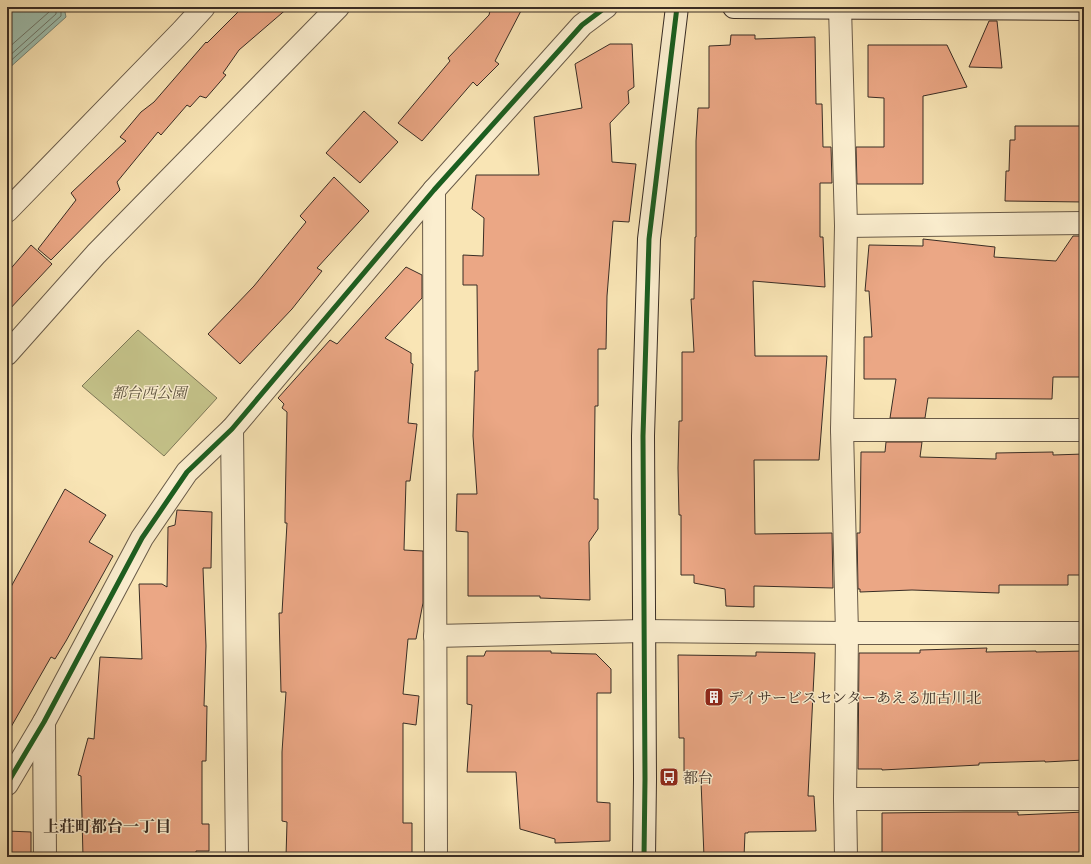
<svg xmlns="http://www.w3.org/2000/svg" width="1091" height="864" viewBox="0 0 1091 864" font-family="'Gentium Book Plus','Noto Serif JP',serif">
	<rect width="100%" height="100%" fill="#f9e5b5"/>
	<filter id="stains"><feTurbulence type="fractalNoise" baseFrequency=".005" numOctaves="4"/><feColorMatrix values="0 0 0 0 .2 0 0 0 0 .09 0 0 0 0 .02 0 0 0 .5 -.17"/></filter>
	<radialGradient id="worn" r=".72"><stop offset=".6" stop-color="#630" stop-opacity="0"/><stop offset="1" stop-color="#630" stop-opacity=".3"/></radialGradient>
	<polygon fill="#c4c289" stroke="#7e7857" points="138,330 217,398 164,456 82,386"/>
	<polygon fill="#9ebfaf" stroke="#768578" points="7,7 64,7 66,17 7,70"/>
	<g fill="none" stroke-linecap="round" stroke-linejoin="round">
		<g stroke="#6c766a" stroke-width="1">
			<polyline points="7,49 49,12 50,7"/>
			<polyline points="7,58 56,14 56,7"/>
			<polyline points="7,64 61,16 61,7"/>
		</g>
	</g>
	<g fill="#eba785" stroke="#392d25">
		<polygon points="243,7 289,7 239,50 223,73 226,75 206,98 200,96 190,107 187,105 161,135 158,132 117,182 120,190 51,260 38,249 76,200 71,193 126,141 120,137 141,112 154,102 206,42 207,43"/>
		<polygon points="491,7 523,7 495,61 499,64 477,86 473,82 422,141 398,123 450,61 448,58 489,15"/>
		<polygon points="989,21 997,21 1002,68 969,67"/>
		<polygon points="731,35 755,35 755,39 815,37 816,104 822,104 823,147 831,147 832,183 820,183 820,237 823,237 825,287 753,281 755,356 827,356 819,460 754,460 755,534 832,533 833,588 754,586 754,607 726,606 725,589 694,583 694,575 681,575 681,515 679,515 678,468 679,421 682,421 682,352 694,352 691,299 694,299 695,237 696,237 696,141 698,108 709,108 709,46 730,45"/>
		<polygon points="610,44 632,44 634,87 628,91 629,103 610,123 612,162 636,164 629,222 613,221 607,296 606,349 598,349 598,406 595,406 594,499 598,499 598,529 589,542 590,600 540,598 540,596 468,596 468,532 456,531 457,494 477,494 473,436 475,371 478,371 477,285 463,285 463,255 483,256 484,218 472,209 476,175 539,175 534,117 582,108 575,64"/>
		<polygon points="868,45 947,45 967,87 923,96 923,184 857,184 856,147 884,147 884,98 868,97"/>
		<polygon points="364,111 398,142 360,183 326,153"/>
		<polygon points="1015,126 1084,126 1084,202 1005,201 1006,171 1009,171 1010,140 1015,140"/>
		<polygon points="334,177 369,211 317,268 322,271 292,309 240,364 208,334 254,286 306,222 300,216"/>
		<polygon points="1073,236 1084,236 1084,377 1053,377 1052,399 928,398 925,418 890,418 896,379 864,379 864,337 872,337 869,291 865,291 869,245 923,246 923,239 995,247 994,257 1056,261"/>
		<polygon points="31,245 52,264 7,312 7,273"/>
		<polygon points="406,267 422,275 422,298 385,338 411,353 411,363 413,364 408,423 417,424 410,481 406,481 404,550 423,551 423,603 416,639 408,639 403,694 419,696 416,725 403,723 403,823 412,823 412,856 286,857 287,822 282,821 282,752 286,692 281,692 279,613 282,613 287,523 285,523 285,515 287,412 282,408 284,404 278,398 330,340 337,344"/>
		<polygon points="886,442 922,442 920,457 996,459 996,453 1053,452 1053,455 1084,454 1084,575 1068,575 1068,585 999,585 999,593 912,590 860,592 860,589 858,589 857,533 860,533 861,452 885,452"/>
		<polygon points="65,489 106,515 89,542 113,556 66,641 55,659 51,657 7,734 7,594"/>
		<polygon points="177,510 212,512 211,568 203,568 206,646 204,706 207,706 206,761 202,761 202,824 209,824 209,851 196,851 196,857 83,857 81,776 78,775 88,738 94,739 100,657 142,659 139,584 162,584 167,587 168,527 175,525"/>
		<polygon points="987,648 986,652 1036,651 1036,652 1084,651 1084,760 1045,762 1045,761 979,763 979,765 882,770 882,769 858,769 859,653 920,653 920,650"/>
		<polygon points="486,651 551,651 551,653 596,654 611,669 611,693 597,693 597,802 610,803 610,841 555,843 555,839 520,829 516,772 467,772 472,705 467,704 467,656 484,656"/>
		<polygon points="756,652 815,653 808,796 814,796 816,831 748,832 748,833 745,833 744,857 704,857 701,781 684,781 684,738 679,738 678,655 756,656"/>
		<polygon points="965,812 1018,812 1018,815 1084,812 1084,857 989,857 944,854 944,857 882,857 882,813"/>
		<polygon points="7,831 31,832 31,857 7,857"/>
	</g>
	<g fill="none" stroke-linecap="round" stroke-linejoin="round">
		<defs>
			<g id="street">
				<polyline points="840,7 846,226 842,430 847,633 845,799 846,857"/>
				<polyline points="434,190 436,857"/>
				<polyline points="7,211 182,31 204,7"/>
				<polyline points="846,226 1084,223"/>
				<polyline points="7,354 96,254 338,7"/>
				<polyline points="232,429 237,857"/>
				<polyline points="842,430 1084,430"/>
				<polyline points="435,636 643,631 847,633 1084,633"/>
				<polyline points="44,722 45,857"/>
				<polyline points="7,784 44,722 142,538 187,472 232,429 434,190 582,25 606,7"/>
				<polyline points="845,799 1084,799"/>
			</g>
			<g id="secondary">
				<polyline points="734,7 1084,9"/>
				<polyline points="644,857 645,779 643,436 649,239 677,7"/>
			</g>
		</defs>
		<use href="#street" stroke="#695b49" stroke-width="24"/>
		<use href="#secondary" stroke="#392d25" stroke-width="24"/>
		<use href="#street" stroke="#fbeecf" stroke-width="22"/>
		<use href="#secondary" stroke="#fbeecf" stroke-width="22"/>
		<defs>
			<g id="cycleway">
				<polyline points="7,784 44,722 142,538 187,472 232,429 434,190 582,25 606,7"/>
				<polyline points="644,857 645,779 643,436 649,239 677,7"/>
			</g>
		</defs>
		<use href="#cycleway" stroke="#fbeecf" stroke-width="8"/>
		<use href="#cycleway" stroke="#1b5e20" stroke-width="5"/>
	</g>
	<defs>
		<symbol id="building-square" viewBox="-11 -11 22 22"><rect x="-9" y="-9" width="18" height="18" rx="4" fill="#8f2418" stroke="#fbeecf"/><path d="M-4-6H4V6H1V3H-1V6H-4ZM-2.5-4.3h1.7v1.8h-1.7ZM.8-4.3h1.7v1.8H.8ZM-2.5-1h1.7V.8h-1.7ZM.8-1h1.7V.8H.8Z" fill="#fff"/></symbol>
		<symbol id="bus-square" viewBox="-11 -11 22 22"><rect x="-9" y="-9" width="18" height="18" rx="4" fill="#8f2418" stroke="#fbeecf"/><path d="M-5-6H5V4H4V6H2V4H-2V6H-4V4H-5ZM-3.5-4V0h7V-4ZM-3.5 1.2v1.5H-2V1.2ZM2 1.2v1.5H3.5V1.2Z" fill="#fff"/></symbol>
	</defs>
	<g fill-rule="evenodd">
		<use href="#building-square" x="703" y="686" width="22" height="22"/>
		<use href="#bus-square" x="658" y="766" width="22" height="22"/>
	</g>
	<g text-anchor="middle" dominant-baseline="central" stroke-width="3" stroke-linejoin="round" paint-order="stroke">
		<g font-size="15" font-style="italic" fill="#5c523e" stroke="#fbeecf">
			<text x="149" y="392">都台西公園</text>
		</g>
		<g font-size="15" fill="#392d25" stroke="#fbeecf" text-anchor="start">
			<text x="728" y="697">デイサービスセンターあえる加古川北</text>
			<text x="683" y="777">都台</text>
		</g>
		<g font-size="16" font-weight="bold" fill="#392d25" stroke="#fbeecf">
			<text x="107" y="826">上荘町都台一丁目</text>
		</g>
	</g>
	<rect width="1091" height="864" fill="none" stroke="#f9e5b5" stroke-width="24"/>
	<rect x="8" y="8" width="1075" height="848" fill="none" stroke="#392d25" stroke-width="2"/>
	<rect x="12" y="12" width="1067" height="840" fill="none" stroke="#392d25"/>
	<rect width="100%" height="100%" filter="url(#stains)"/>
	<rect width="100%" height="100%" fill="url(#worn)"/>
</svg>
